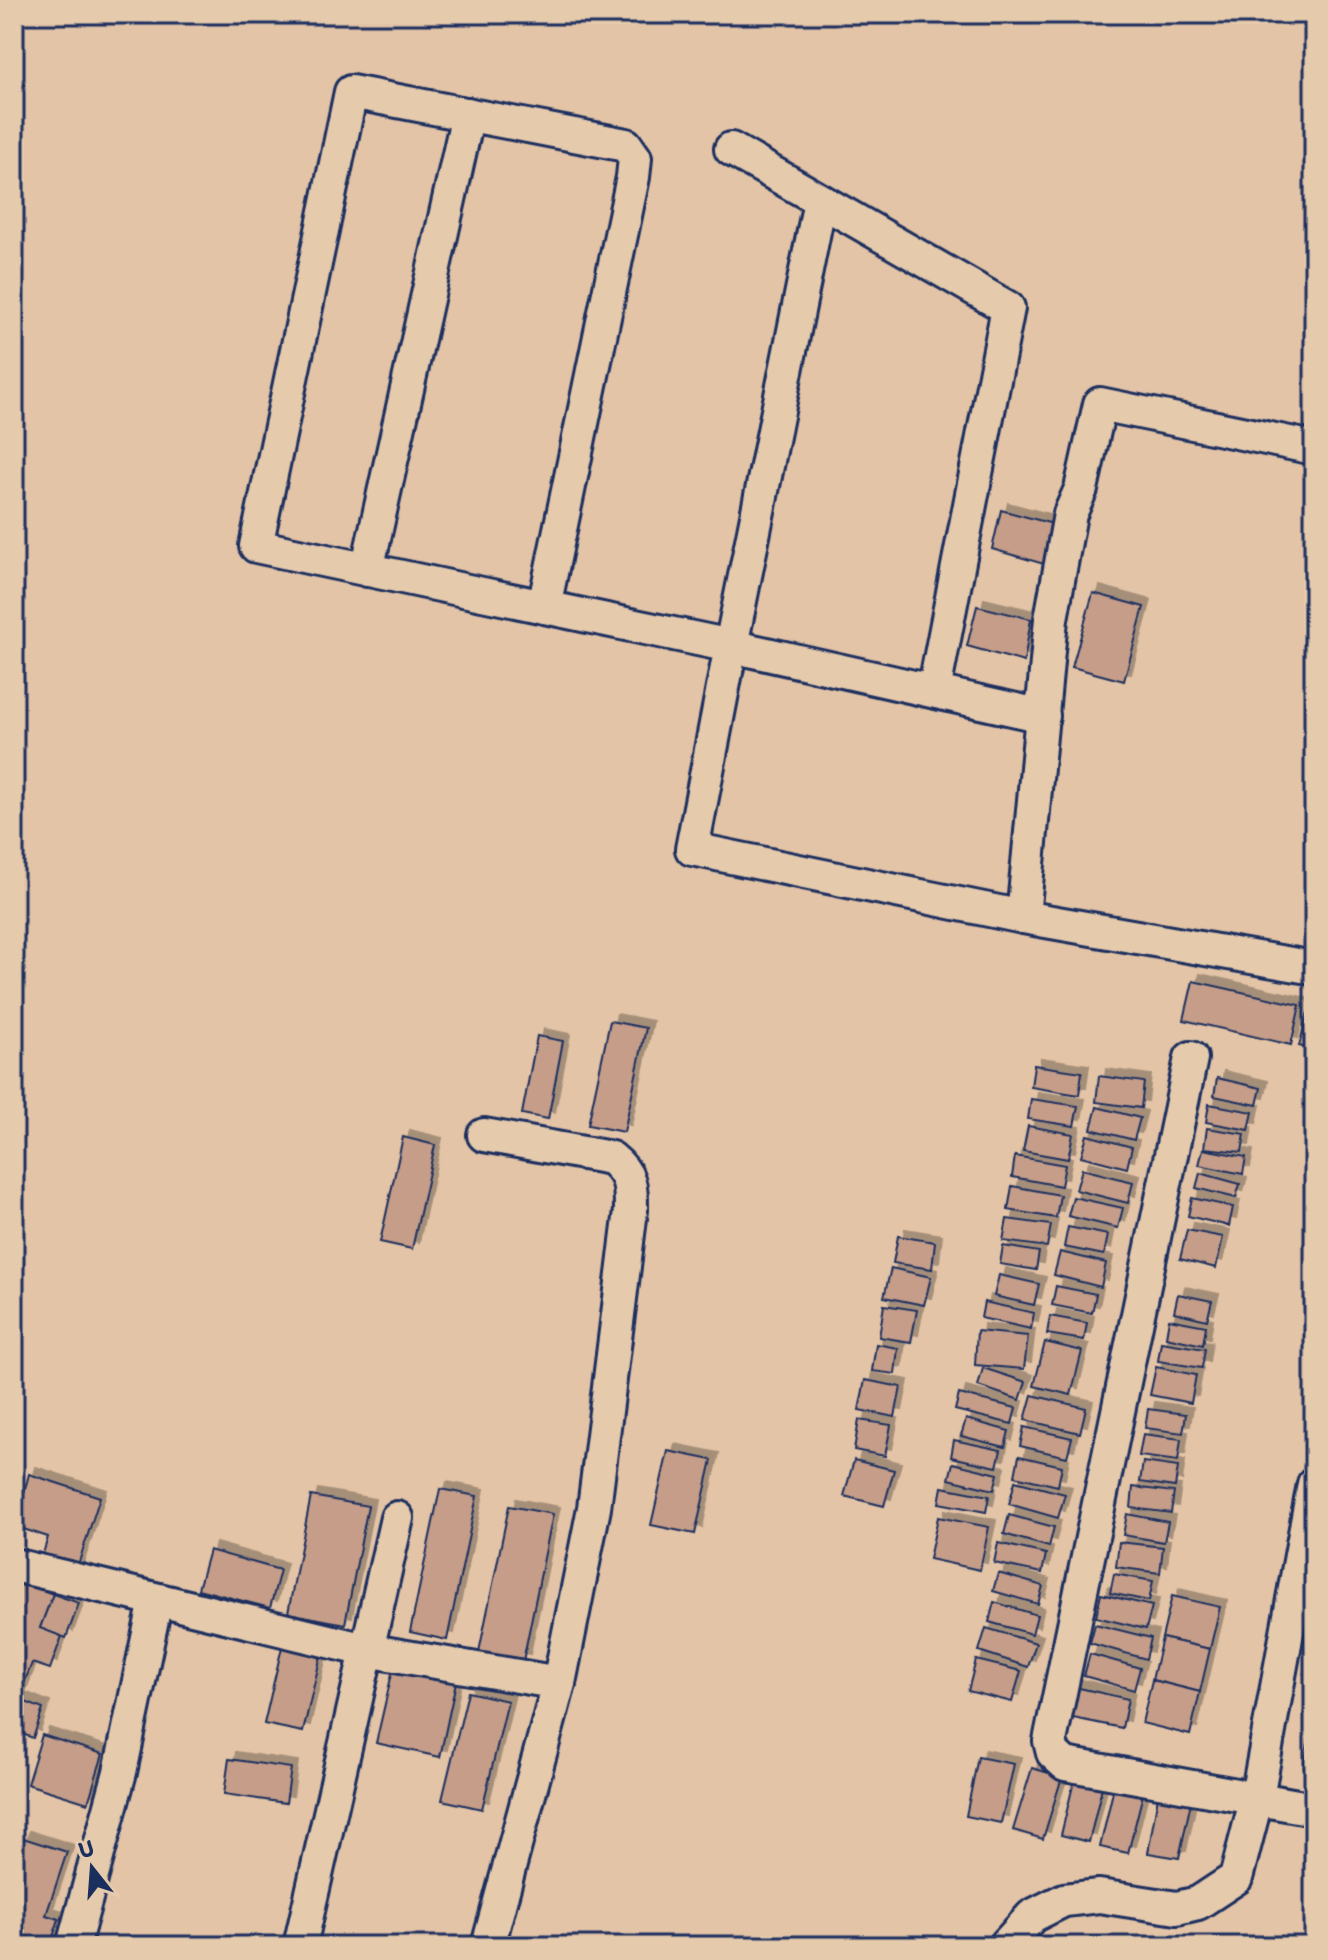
<svg xmlns="http://www.w3.org/2000/svg" width="1328" height="1960" viewBox="0 0 1328 1960" font-family="'Shantell Sans',sans-serif">
	<defs>
		<filter id="shadow"><feDropShadow dx="7" dy="-7" stdDeviation="0" flood-color="#0004"/></filter>
	</defs>
	<rect width="100%" height="100%" fill="#e3c4a6"/>
	<filter id="ink" filterUnits="userSpaceOnUse"><feTurbulence type="fractalNoise" baseFrequency=".0125" numOctaves="2"/><feDisplacementMap in="SourceGraphic" scale="16" xChannelSelector="R" yChannelSelector="G"/><feConvolveMatrix kernelMatrix="1 2 1 2 8 2 1 2 1" color-interpolation-filters="sRGB"/></filter>
	<g filter="url(#ink)">
		<g fill="#c59d88" stroke="#1b2f5e" stroke-width="2" filter="url(#shadow)">
			<polygon points="1001,510 1053,524 1044,564 992,549"/>
			<polygon points="1093,593 1144,607 1124,681 1072,667"/>
			<polygon points="977,606 1031,619 1024,662 967,646"/>
			<polygon points="1193,981 1300,1005 1291,1045 1184,1020"/>
			<polygon points="1309,1008 1314,1009 1314,1050 1299,1046"/>
			<polygon points="610,1021 646,1028 624,1132 588,1125"/>
			<polygon points="537,1036 563,1041 548,1119 522,1114"/>
			<polygon points="1034,1065 1082,1072 1079,1095 1031,1087"/>
			<polygon points="1099,1076 1144,1082 1141,1108 1096,1102"/>
			<polygon points="1217,1078 1261,1088 1257,1105 1214,1096"/>
			<polygon points="1031,1099 1078,1106 1074,1126 1028,1119"/>
			<polygon points="1209,1104 1253,1112 1249,1130 1206,1122"/>
			<polygon points="1097,1107 1140,1118 1134,1140 1091,1129"/>
			<polygon points="1028,1126 1073,1134 1068,1159 1023,1151"/>
			<polygon points="1207,1128 1245,1134 1242,1152 1204,1148"/>
			<polygon points="1087,1135 1132,1147 1127,1168 1081,1156"/>
			<polygon points="403,1137 435,1145 412,1249 380,1242"/>
			<polygon points="1203,1149 1246,1157 1243,1174 1199,1165"/>
			<polygon points="1015,1156 1065,1165 1061,1186 1012,1177"/>
			<polygon points="1082,1169 1133,1182 1128,1203 1076,1190"/>
			<polygon points="1200,1173 1240,1184 1236,1198 1196,1188"/>
			<polygon points="1012,1186 1060,1195 1056,1218 1008,1210"/>
			<polygon points="1073,1197 1123,1208 1118,1228 1068,1216"/>
			<polygon points="1192,1198 1233,1207 1229,1226 1188,1216"/>
			<polygon points="1007,1219 1051,1225 1047,1247 1003,1241"/>
			<polygon points="1068,1227 1108,1235 1104,1255 1064,1247"/>
			<polygon points="1187,1230 1223,1237 1216,1268 1180,1259"/>
			<polygon points="898,1236 935,1242 932,1269 893,1263"/>
			<polygon points="1003,1246 1039,1252 1036,1270 1000,1264"/>
			<polygon points="1060,1252 1106,1263 1101,1287 1054,1275"/>
			<polygon points="891,1268 931,1277 924,1305 884,1297"/>
			<polygon points="999,1275 1039,1284 1034,1305 994,1296"/>
			<polygon points="1056,1286 1096,1294 1092,1313 1052,1305"/>
			<polygon points="1178,1294 1212,1301 1207,1320 1174,1312"/>
			<polygon points="984,1302 1034,1313 1031,1329 981,1318"/>
			<polygon points="884,1305 917,1310 911,1342 879,1337"/>
			<polygon points="1050,1316 1087,1323 1084,1340 1047,1334"/>
			<polygon points="1169,1319 1206,1326 1203,1345 1166,1337"/>
			<polygon points="977,1331 1028,1336 1024,1369 975,1365"/>
			<polygon points="1045,1342 1082,1351 1071,1395 1034,1386"/>
			<polygon points="1161,1342 1205,1349 1202,1368 1158,1361"/>
			<polygon points="876,1344 898,1348 895,1374 872,1371"/>
			<polygon points="1156,1367 1196,1375 1191,1403 1150,1395"/>
			<polygon points="983,1368 1026,1382 1020,1400 978,1386"/>
			<polygon points="865,1380 901,1387 895,1417 859,1410"/>
			<polygon points="959,1394 1016,1408 1012,1424 955,1410"/>
			<polygon points="1032,1395 1086,1408 1080,1433 1025,1420"/>
			<polygon points="1148,1409 1186,1414 1183,1433 1145,1428"/>
			<polygon points="966,1419 1009,1431 1005,1447 961,1436"/>
			<polygon points="859,1420 891,1425 885,1456 854,1450"/>
			<polygon points="1024,1427 1072,1438 1067,1457 1020,1446"/>
			<polygon points="1143,1434 1181,1439 1178,1461 1139,1456"/>
			<polygon points="954,1440 1001,1450 997,1467 951,1457"/>
			<polygon points="668,1451 712,1460 695,1534 651,1525"/>
			<polygon points="1019,1456 1062,1466 1058,1486 1015,1476"/>
			<polygon points="854,1460 894,1470 884,1506 844,1496"/>
			<polygon points="1143,1462 1178,1467 1175,1487 1140,1482"/>
			<polygon points="953,1463 998,1474 994,1490 949,1479"/>
			<polygon points="29,1474 100,1497 77,1568 42,1557 48,1537 14,1526 14,1489 24,1493"/>
			<polygon points="1015,1481 1065,1494 1058,1518 1009,1504"/>
			<polygon points="942,1487 989,1496 986,1512 939,1503"/>
			<polygon points="1133,1487 1174,1492 1171,1513 1131,1508"/>
			<polygon points="440,1489 477,1496 447,1640 410,1632"/>
			<polygon points="311,1496 368,1506 345,1624 288,1613"/>
			<polygon points="509,1506 553,1514 523,1661 479,1652"/>
			<polygon points="1127,1514 1168,1522 1164,1542 1123,1535"/>
			<polygon points="1009,1515 1054,1527 1049,1547 1004,1534"/>
			<polygon points="938,1517 989,1527 980,1570 929,1559"/>
			<polygon points="1119,1542 1163,1547 1160,1573 1116,1567"/>
			<polygon points="998,1543 1046,1554 1042,1573 994,1563"/>
			<polygon points="209,1550 280,1570 270,1608 198,1589"/>
			<polygon points="998,1573 1043,1586 1038,1604 993,1591"/>
			<polygon points="1114,1574 1153,1581 1149,1601 1110,1593"/>
			<polygon points="14,1579 53,1594 40,1628 62,1636 50,1669 32,1663 18,1699 43,1709 33,1738 14,1731 14,1629 18,1619 14,1618"/>
			<polygon points="53,1594 79,1603 66,1638 40,1628"/>
			<polygon points="1101,1594 1152,1606 1146,1629 1096,1617"/>
			<polygon points="1172,1596 1220,1607 1210,1649 1162,1638"/>
			<polygon points="994,1602 1037,1615 1032,1634 989,1622"/>
			<polygon points="1095,1624 1151,1638 1146,1659 1090,1643"/>
			<polygon points="986,1628 1036,1643 1028,1667 979,1651"/>
			<polygon points="1162,1638 1210,1649 1200,1692 1152,1680"/>
			<polygon points="282,1647 321,1655 303,1732 264,1724"/>
			<polygon points="1090,1654 1140,1668 1134,1690 1084,1676"/>
			<polygon points="976,1660 1021,1671 1012,1702 968,1691"/>
			<polygon points="393,1669 456,1682 440,1757 376,1743"/>
			<polygon points="1152,1680 1200,1692 1190,1735 1142,1723"/>
			<polygon points="1075,1687 1128,1699 1122,1728 1068,1717"/>
			<polygon points="468,1692 508,1701 482,1809 442,1800"/>
			<polygon points="1311,1724 1314,1724 1314,1769 1304,1767"/>
			<polygon points="42,1735 103,1754 88,1803 27,1784"/>
			<polygon points="978,1757 1014,1764 1001,1823 966,1816"/>
			<polygon points="229,1759 291,1768 286,1803 224,1794"/>
			<polygon points="1032,1768 1062,1777 1043,1839 1013,1830"/>
			<polygon points="1075,1777 1103,1783 1089,1842 1061,1835"/>
			<polygon points="1114,1787 1143,1794 1128,1853 1100,1847"/>
			<polygon points="1158,1796 1191,1802 1179,1858 1148,1853"/>
			<polygon points="23,1838 67,1852 46,1915 59,1919 50,1946 14,1946 14,1850 18,1851"/>
		</g>
		<g fill="none" stroke-linecap="round" stroke-linejoin="round">
			<defs>
				<g id="street">
					<polyline points="731,149 1008,308 934,691"/>
					<polyline points="820,201 731,646 1043,716"/>
					<polyline points="1314,448 1100,404 1081,489 1070,514 1051,619 1023,917 1314,968"/>
					<polyline points="367,570 468,114"/>
					<path d="M544,607L633,177L635,158L626,145L351,92L256,546C414,580 573,613 731,646L692,849L1023,917"/>
					<polyline points="1191,1058 1050,1741 1053,1753 1065,1764 1314,1809"/>
					<path d="M484,1135L611,1158C631,1174 631,1185 631,1210L594,1508L559,1683L488,1946"/>
					<polyline points="14,1565 366,1650 559,1683"/>
					<polyline points="73,1946 120,1772 156,1600"/>
					<polyline points="300,1946 397,1518"/>
					<polyline points="1005,1946 1032,1916 1064,1900 1099,1896 1177,1908 1198,1903 1236,1878 1257,1797 1314,1484"/>
				</g>
			</defs>
			<use href="#street" stroke="#1b2f5e" stroke-width="38"/>
			<use href="#street" stroke="#e5caac" stroke-width="32"/>
		</g>
	</g>
	<rect width="1328" height="1960" fill="none" stroke="#e5caac" stroke-width="48"/>
	<rect x="24" y="24" width="1280" height="1912" fill="none" stroke="#1b2f5e" stroke-width="3" filter="url(#ink)"/>
	<g transform="translate(92 1868) rotate(343)" stroke="#e5caac" stroke-width="6" paint-order="stroke">
	<path d="M0-6L14 30L0 20L-14 30Z" fill="#1b2f5e"/>
	<text y="-12" font-size="22" font-weight="bold" text-anchor="middle" fill="#1b2f5e">U</text>
	</g>
</svg>
